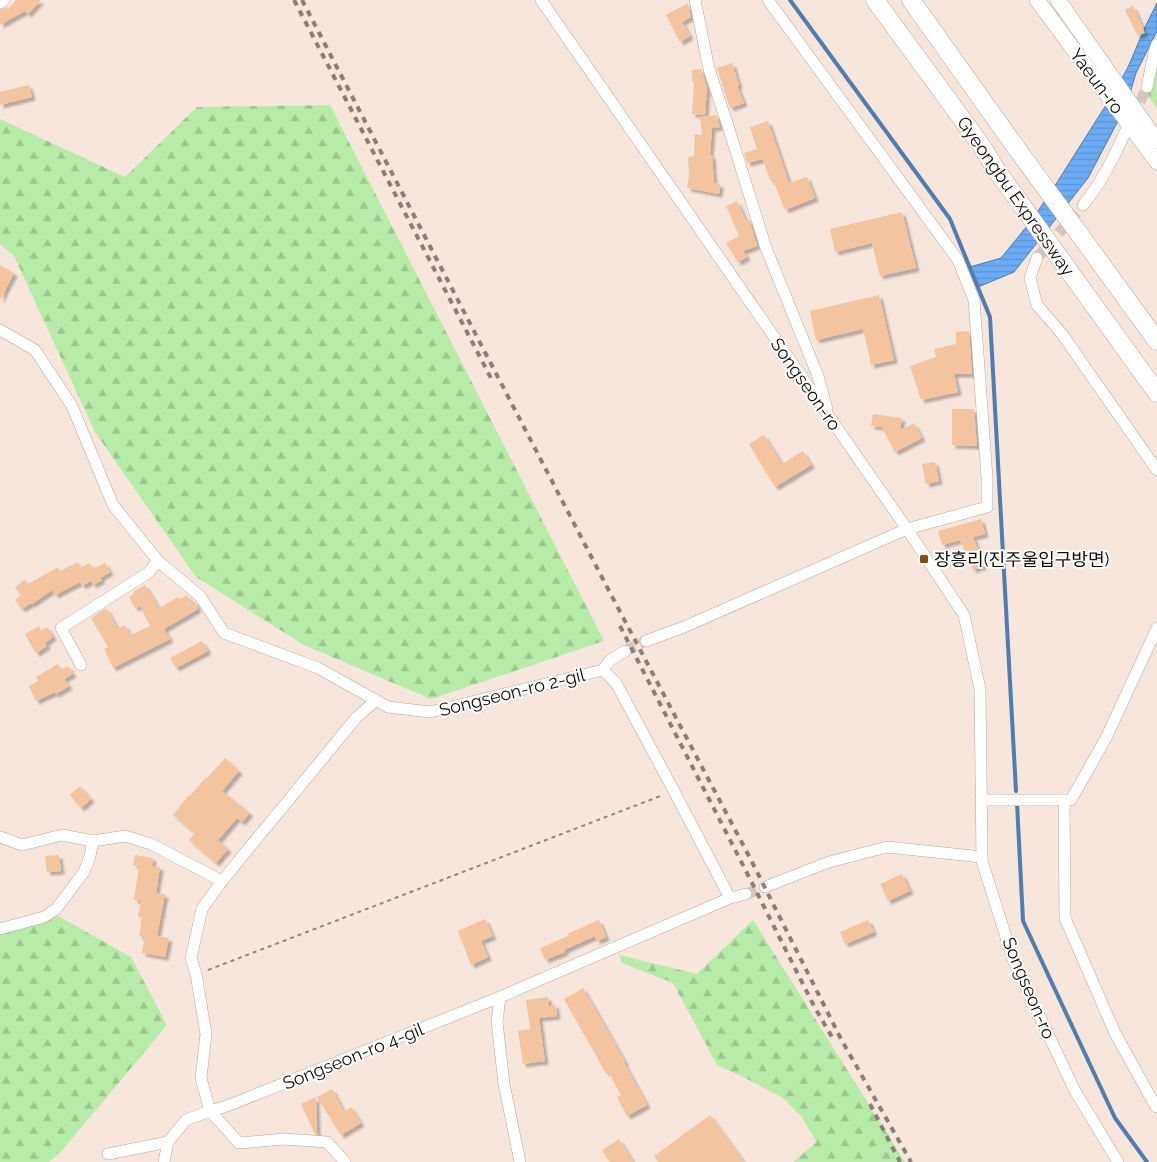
<svg xmlns="http://www.w3.org/2000/svg" width="1157" height="1162" viewBox="0 0 1157 1162" font-family="Raleway,'Noto Sans KR',sans-serif">
	<defs>
		<pattern id="forest-firs" width="22" height="20" patternUnits="userSpaceOnUse" patternTransform="scale(1.25)"><rect width="22" height="20" fill="#b7eba8"/><path d="M5 1l3.5 6h-7zM16 11l3.5 6h-7z" fill="#9cc88f"/></pattern>
		<pattern id="water-rules" width="6" height="5" patternUnits="userSpaceOnUse" patternTransform="scale(1.25)"><rect width="6" height="5" fill="#6cacf5"/><path d="M0 2.5h6" fill="none" stroke="#5d93d1"/></pattern>
		<filter id="shadow"><feDropShadow dx="3.5" dy="3.5" stdDeviation="1" flood-color="#0004"/></filter>
	</defs>
	<rect width="100%" height="100%" fill="#f7e6db"/>
	<g fill="url(#forest-firs)">
		<polygon points="1157,66 1157,108 1147,95"/>
		<polygon points="330,105 604,641 431,699 304,645 196,577 95,432 14,256 0,244 0,119 125,177 197,107"/>
		<polygon points="58,916 131,957 167,1025 60,1153 48,1162 0,1162 0,932"/>
		<polygon points="753,920 905,1162 793,1162 817,1142 801,1116 783,1098 749,1080 717,1065 673,983 622,963 619,955 697,974"/>
	</g>
	<polygon fill="url(#water-rules)" stroke="#517cae" points="1157,3 1157,31 1136,73 1128,100 1118,121 1088,178 1014,272 978,287 970,267 1001,258 1032,220 1056,184 1118,86 1129,65 1145,27"/>
	<g fill="none" stroke-linecap="round" stroke-linejoin="round">
		<g stroke="#517cae" stroke-width="4">
			<polyline points="790,0 950,219 990,317 1016,791"/>
			<polyline points="1017,803 1023,921 1115,1118 1147,1162"/>
		</g>
	</g>
	<g fill="#f4c49e" filter="url(#shadow)">
		<polygon points="16,0 41,0 28,14 25,11 0,25 0,10 7,7 8,9"/>
		<polygon points="688,3 691,17 682,22 690,36 680,42 666,15"/>
		<polygon points="1133,6 1145,33 1138,36 1125,10"/>
		<polygon points="732,63 739,85 737,86 744,103 730,108 717,68"/>
		<polygon points="701,69 707,88 705,115 692,114 694,82 692,82 692,70"/>
		<polygon points="29,85 32,97 0,105 0,92"/>
		<polygon points="716,115 720,127 712,128 710,155 712,155 714,183 720,184 719,194 687,188 689,176 688,157 694,156 695,134 702,135 700,117"/>
		<polygon points="768,121 789,183 807,177 815,198 785,210 773,180 770,180 763,159 747,163 744,153 757,149 750,127"/>
		<polygon points="737,201 746,221 749,219 757,246 743,251 747,257 738,262 726,243 739,236 726,206"/>
		<polygon points="902,212 916,268 880,276 872,243 835,252 830,229"/>
		<polygon points="0,265 14,273 0,300"/>
		<polygon points="879,295 894,360 871,365 863,329 816,340 810,311"/>
		<polygon points="969,331 972,374 954,374 958,392 921,400 910,366 936,357 934,349 956,344 956,332"/>
		<polygon points="952,409 974,409 977,446 952,445"/>
		<polygon points="873,414 902,418 900,430 914,423 922,438 895,452 882,427 871,426"/>
		<polygon points="764,435 782,464 803,451 811,465 775,487 749,444"/>
		<polygon points="935,462 939,481 926,484 922,464"/>
		<polygon points="981,519 985,534 973,537 984,565 973,570 960,540 942,545 938,531"/>
		<polygon points="78,562 81,568 89,563 92,569 105,563 110,572 100,578 102,580 93,585 91,581 82,586 80,582 55,595 52,590 32,604 31,603 22,609 15,600 21,595 15,587 25,580 28,584 58,567 60,571"/>
		<polygon points="145,585 159,608 178,597 179,599 187,595 191,603 195,601 198,609 164,629 170,639 113,668 104,649 108,647 91,618 106,608 118,629 124,625 131,635 150,626 140,606 135,608 129,597 134,594 133,592"/>
		<polygon points="39,626 41,631 47,627 53,637 45,643 47,646 36,653 25,634"/>
		<polygon points="202,641 208,651 176,668 170,658"/>
		<polygon points="58,664 61,670 68,666 73,674 64,679 69,686 56,694 55,692 36,701 29,686 38,681 36,677"/>
		<polygon points="225,758 239,771 222,791 250,813 242,822 237,818 218,840 228,849 216,863 189,840 195,833 173,815 189,795 190,796 206,777 207,778"/>
		<polygon points="80,786 91,799 81,808 70,795"/>
		<polygon points="59,855 61,871 47,872 45,856"/>
		<polygon points="135,855 153,858 152,866 160,867 156,893 165,894 157,936 169,938 165,957 142,953 145,937 139,936 142,917 138,917 141,901 134,900 139,866 133,865"/>
		<polygon points="902,874 910,891 888,901 880,884"/>
		<polygon points="485,919 493,936 481,941 488,957 471,965 458,931"/>
		<polygon points="599,920 606,937 597,941 595,936 564,950 565,952 545,960 540,948 568,936 567,934"/>
		<polygon points="868,920 874,932 845,944 840,932"/>
		<polygon points="583,988 625,1062 624,1063 647,1105 627,1116 617,1097 621,1095 608,1071 606,1073 564,999"/>
		<polygon points="548,997 549,1007 555,1004 557,1016 539,1018 545,1061 523,1064 518,1031 530,1029 526,1000"/>
		<polygon points="332,1089 344,1112 351,1107 361,1123 341,1135 317,1097"/>
		<polygon points="316,1097 317,1134 315,1134 301,1104"/>
		<polygon points="710,1115 744,1162 658,1162 654,1156"/>
		<polygon points="619,1139 627,1152 633,1162 610,1162 602,1150"/>
	</g>
	<g fill="none" stroke-linecap="round" stroke-linejoin="round">
		<g stroke="#d5c5bc" stroke-width="11" stroke-dasharray="11 5.5" stroke-linecap="butt">
			<polyline points="1133,117 1147,87"/>
			<polyline points="1037,258 1083,205"/>
			<polyline points="625,651 646,641"/>
			<polyline points="746,894 765,887"/>
		</g>
		<defs>
			<g id="minor">
				<polyline points="541,0 907,529 964,615 980,689 982,861 1014,962 1075,1091 1118,1162"/>
				<polyline points="695,0 709,69 728,126 766,248 818,376 827,409"/>
				<polyline points="0,3 4,0"/>
				<polyline points="1147,87 1155,49 1157,44"/>
				<path d="M1083,205C1102,182 1115,156 1127,128"/>
				<polyline points="1037,258 1030,278 1037,305 1062,334 1157,470"/>
				<polyline points="0,330 35,350 72,406 113,505 158,561 200,596 224,633 318,668 388,707 430,712 603,670 609,661 625,651"/>
				<polyline points="646,641 684,627 907,529 987,507 987,478 974,300 958,260 768,0"/>
				<polyline points="81,665 61,628 148,573 158,561"/>
				<polyline points="603,670 616,683 674,791 730,898"/>
				<polyline points="376,700 356,718 222,881 202,909 191,958 196,974 206,1034 201,1078 210,1111 227,1106 500,997 730,898 746,894"/>
				<polyline points="981,800 1071,800 1106,738 1157,628"/>
				<polyline points="1064,800 1065,918 1115,1033 1156,1107"/>
				<polyline points="0,837 22,845 62,835 93,841"/>
				<polyline points="765,887 829,862 887,847 982,857"/>
				<polyline points="0,929 44,917 56,909 84,872 90,856 93,841 125,836 151,844 222,881"/>
				<polyline points="500,997 497,1022 504,1084 520,1162"/>
				<polyline points="108,1154 168,1142"/>
				<polyline points="164,1162 168,1142 186,1120 210,1111 239,1143 284,1139 327,1142 345,1162"/>
			</g>
			<g id="major">
				<polyline points="1037,0 1157,162"/>
				<polyline points="1058,0 1157,141"/>
			</g>
			<g id="highway">
				<polyline points="875,0 981,145 997,171"/>
				<polyline points="911,0 1017,149"/>
				<polyline points="1080,235 1157,341"/>
				<polyline points="1059,257 1157,393"/>
			</g>
		</defs>
		<use href="#minor" stroke="#b8a89d" stroke-width="12"/>
		<use href="#major" stroke="#b8a89d" stroke-width="16"/>
		<use href="#highway" stroke="#b8a89d" stroke-width="19"/>
		<polyline stroke="#91867e" stroke-width="2" stroke-dasharray="4 4" stroke-linecap="butt" points="208,970 663,795"/>
		<use href="#minor" stroke="#fff" stroke-width="11"/>
		<use href="#major" stroke="#fff" stroke-width="15"/>
		<use href="#highway" stroke="#fff" stroke-width="18"/>
		<g stroke="#8a7f77" stroke-width="4" stroke-dasharray="6 6" stroke-linecap="butt">
			<polyline points="294,0 493,382"/>
			<polyline points="302,0 607,587 750,858 841,1039 911,1162"/>
			<polyline points="620,626 746,871 815,1008 832,1037"/>
			<polyline points="870,1104 900,1162"/>
		</g>
		<defs>
			<g id="highway-bridge">
				<polyline points="1017,149 1080,235"/>
				<polyline points="997,171 1059,257"/>
			</g>
		</defs>
		<use href="#highway-bridge" stroke="#b8a89d" stroke-width="19" stroke-linecap="butt"/>
		<use href="#highway-bridge" stroke="#fff" stroke-width="18"/>
	</g>
	<rect fill="#874e04" stroke="#fff" stroke-width="2" x="919" y="554" width="10" height="10" rx="2.5"/>
	<g text-anchor="middle" dominant-baseline="central" stroke-width="4" stroke-linejoin="round" paint-order="stroke">
		<g font-size="18" fill="#120d09" stroke="#fff">
			<text transform="translate(1097 81) rotate(53)">Yaeun-ro</text>
			<text transform="translate(1016 196) rotate(55)">Gyeongbu Expressway</text>
			<text transform="translate(806 384) rotate(55)">Songseon-ro</text>
			<text transform="translate(512 692) rotate(-14)">Songseon-ro 2-gil</text>
			<text transform="translate(1029 988) rotate(67)">Songseon-ro</text>
			<text transform="translate(353 1056) rotate(-22)">Songseon-ro 4-gil</text>
		</g>
		<g font-size="18" fill="#120d09" stroke="#fff" text-anchor="start">
			<text x="934" y="559">장흥리(진주울입구방면)</text>
		</g>
	</g>
</svg>
